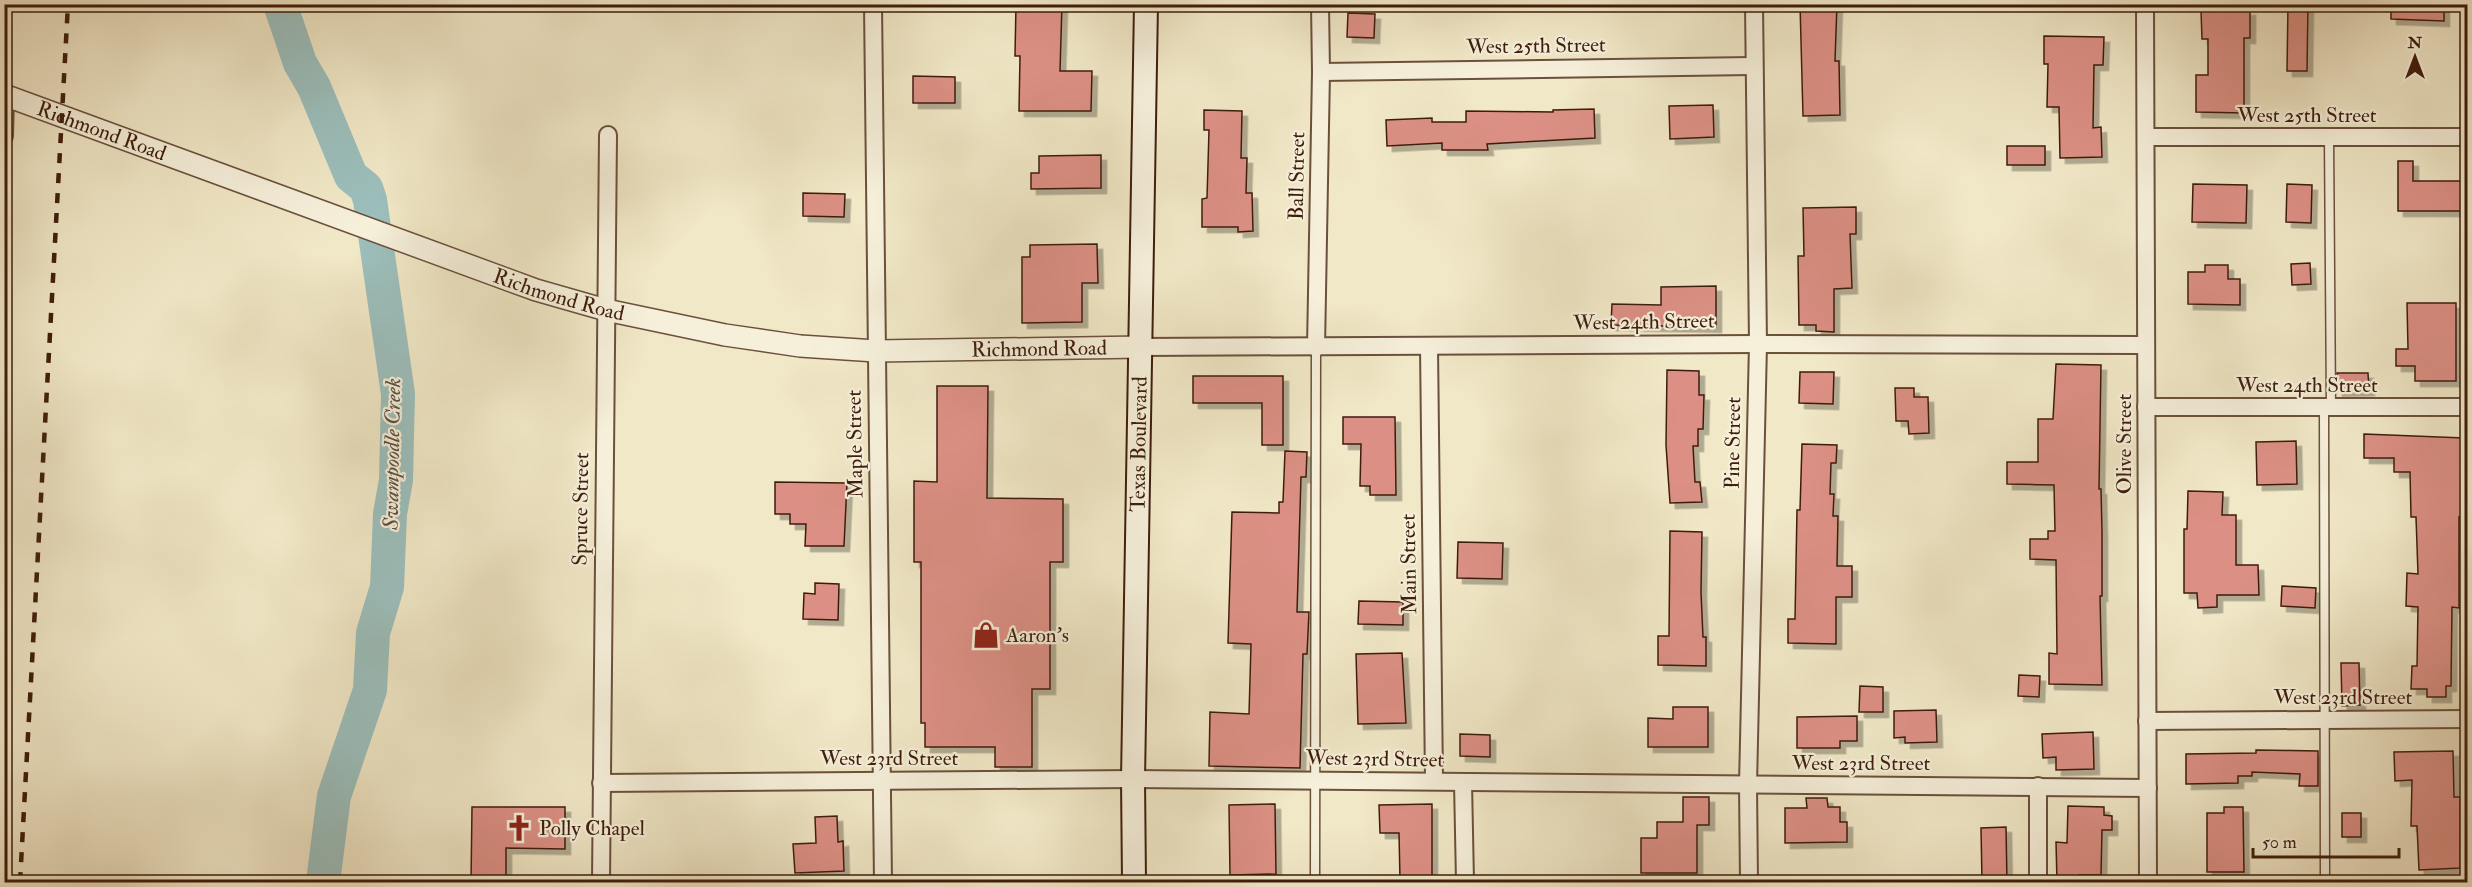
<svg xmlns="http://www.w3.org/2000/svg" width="2472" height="887" viewBox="0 0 2472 887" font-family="'IM FELL Double Pica',serif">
	<defs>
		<filter id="shadow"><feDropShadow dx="5.5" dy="5.5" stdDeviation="0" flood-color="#0004"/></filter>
	</defs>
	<rect width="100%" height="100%" fill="#f1e8c7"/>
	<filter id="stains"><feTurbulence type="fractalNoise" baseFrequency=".00333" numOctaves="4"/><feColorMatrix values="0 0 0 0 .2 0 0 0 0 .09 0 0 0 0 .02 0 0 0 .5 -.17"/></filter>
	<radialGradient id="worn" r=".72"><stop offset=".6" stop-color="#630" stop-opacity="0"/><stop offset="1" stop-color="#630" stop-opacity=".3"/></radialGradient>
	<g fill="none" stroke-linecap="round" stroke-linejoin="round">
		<polyline stroke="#9cbfbc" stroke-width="34" points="280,4 300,63 314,87 351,176 366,188 370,200 398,394 396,480 390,514 387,587 373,633 370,690 334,796 323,882"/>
	</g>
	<g fill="#dc9085" stroke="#3e1d0c" stroke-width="1.5" filter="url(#shadow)">
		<polygon points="1016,4 1062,4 1060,71 1092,71 1091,111 1019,111 1020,56 1015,56"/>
		<polygon points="1800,4 1837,4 1835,61 1839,61 1840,115 1803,116"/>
		<polygon points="2288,4 2308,4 2307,71 2287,71"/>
		<polygon points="2391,4 2444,4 2444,21 2391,19"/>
		<polygon points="2250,10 2250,38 2244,38 2244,113 2196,112 2196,75 2208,75 2208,39 2202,39 2201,11"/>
		<polygon points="1348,13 1375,14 1374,38 1347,37"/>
		<polygon points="2044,36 2104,37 2103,65 2094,65 2093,128 2101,127 2102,157 2060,158 2059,107 2047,107 2048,64 2044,64"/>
		<polygon points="913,76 955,77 955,103 913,103"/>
		<polygon points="1713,105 1714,137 1670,139 1669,106"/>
		<polygon points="1594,109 1595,138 1487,144 1488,150 1442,150 1442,143 1387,146 1386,120 1432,118 1432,122 1466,122 1466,111 1553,112 1553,110"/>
		<polygon points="1204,110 1242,111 1241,158 1247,158 1246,193 1252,193 1253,231 1238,232 1238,227 1202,227 1202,199 1207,198 1209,130 1204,130"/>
		<rect x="2007" y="146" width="38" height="19"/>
		<polygon points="1101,155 1101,188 1031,189 1031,173 1039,173 1039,156"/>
		<polygon points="2398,161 2413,161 2413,181 2461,181 2461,211 2398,211"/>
		<polygon points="2193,184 2247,185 2246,223 2192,222"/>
		<polygon points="2287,184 2312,185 2311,223 2286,222"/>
		<polygon points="803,193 845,194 844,217 803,216"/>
		<polygon points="1856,207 1856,234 1850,234 1852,288 1834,289 1834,332 1816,331 1816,325 1799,325 1798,256 1804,256 1803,208"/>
		<polygon points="1097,244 1098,283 1082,283 1082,322 1022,323 1022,257 1030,257 1030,245"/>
		<polygon points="2310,263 2311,284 2292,285 2291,264"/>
		<polygon points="2205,265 2228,265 2228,279 2240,279 2240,305 2188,304 2188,272 2205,272"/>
		<polygon points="1716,286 1716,327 1611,325 1612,304 1661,305 1661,287"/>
		<polygon points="2407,303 2456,303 2456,381 2415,381 2415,366 2396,366 2396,349 2408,349"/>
		<polygon points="2056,364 2101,365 2099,489 2101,489 2102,531 2102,596 2100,596 2102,685 2049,684 2049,653 2057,654 2056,560 2030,559 2030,539 2048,539 2048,531 2055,531 2054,485 2007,484 2007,462 2038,462 2038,419 2053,419"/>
		<polygon points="1667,370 1699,371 1699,395 1704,395 1703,429 1698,429 1698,446 1693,446 1695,482 1700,482 1702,502 1670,503 1666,445"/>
		<polygon points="1800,372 1834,372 1833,404 1799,403"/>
		<polygon points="2337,373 2368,373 2369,390 2337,391"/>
		<polygon points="1193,376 1283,376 1283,445 1262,445 1262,403 1193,403"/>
		<polygon points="937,386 988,386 987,498 1063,499 1063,562 1050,562 1050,689 1032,689 1032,767 995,767 995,747 925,747 925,723 921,723 921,562 914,562 914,481 937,482"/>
		<polygon points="1895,388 1914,388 1914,397 1928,397 1929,433 1909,434 1908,421 1896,421"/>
		<polygon points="1343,417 1395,417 1396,495 1370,495 1370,486 1360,486 1361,444 1343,444"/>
		<polygon points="2364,434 2464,438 2464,463 2461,463 2462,517 2459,517 2459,608 2452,607 2451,686 2446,686 2446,697 2427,697 2427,689 2411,689 2412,666 2417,666 2418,607 2406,606 2407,573 2418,574 2416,517 2411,517 2410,472 2394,472 2394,458 2364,458"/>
		<polygon points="2296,441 2297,484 2257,485 2256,442"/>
		<polygon points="1802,444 1837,445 1836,463 1831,463 1830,494 1834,494 1833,516 1838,516 1837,566 1852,566 1852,597 1836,597 1836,644 1788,643 1788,619 1795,619 1797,510 1800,510"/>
		<polygon points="1285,451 1307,452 1306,477 1301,477 1297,612 1309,612 1307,654 1303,654 1300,768 1209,766 1210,712 1249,714 1251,644 1228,643 1232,512 1279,513 1279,502 1283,502"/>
		<polygon points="775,482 847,483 844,546 805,546 806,524 790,524 790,514 775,514"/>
		<polygon points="2188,491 2223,492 2222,515 2236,515 2236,565 2258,565 2259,595 2217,595 2217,607 2198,608 2197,593 2184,593 2184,529 2187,529"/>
		<polygon points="1670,531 1702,532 1701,592 1703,637 1706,637 1706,666 1658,665 1658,636 1669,636"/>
		<polygon points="1458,542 1503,543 1502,579 1457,578"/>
		<polygon points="815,583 839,584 838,620 803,619 804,593 815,594"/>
		<polygon points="2282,586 2316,588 2315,608 2281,606"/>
		<polygon points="1359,601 1403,602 1403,625 1358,624"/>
		<polygon points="1402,653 1406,723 1358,724 1356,654"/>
		<polygon points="2341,663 2359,663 2360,705 2342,706"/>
		<polygon points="2019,675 2040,676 2039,697 2018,696"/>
		<polygon points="1860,686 1883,687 1883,712 1859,712"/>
		<polygon points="1673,707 1708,707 1708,747 1648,747 1648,718 1673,719"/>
		<polygon points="1936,710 1937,742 1905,743 1905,737 1894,738 1894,711"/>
		<polygon points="1857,716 1857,741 1840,741 1840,748 1797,748 1797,717"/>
		<polygon points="2093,732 2094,769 2056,770 2056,757 2043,758 2042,734"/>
		<polygon points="1460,734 1490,735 1490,757 1460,756"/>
		<polygon points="2256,750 2318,751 2318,786 2299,786 2300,774 2252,772 2252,776 2238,776 2238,783 2186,784 2186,754 2256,753"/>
		<polygon points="2453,751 2454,797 2460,797 2460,868 2419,870 2417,826 2411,826 2412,780 2395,781 2394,752"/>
		<polygon points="1683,797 1709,797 1709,825 1697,825 1697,873 1641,873 1641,838 1657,838 1657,822 1683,822"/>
		<polygon points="1806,798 1827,798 1828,807 1840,807 1840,822 1847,822 1847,842 1785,843 1785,808 1807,808"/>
		<polygon points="1275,804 1276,874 1230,875 1229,805"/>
		<polygon points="1432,804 1432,879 1400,880 1399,833 1380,833 1379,805"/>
		<polygon points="2068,806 2104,807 2104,815 2112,816 2112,830 2102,830 2101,875 2079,875 2079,882 2057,882 2056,842 2067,843"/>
		<polygon points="472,807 565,807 565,849 506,848 506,882 471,882"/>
		<polygon points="2224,807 2243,807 2244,872 2207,872 2207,813 2224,813"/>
		<rect x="2342" y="813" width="19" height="24"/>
		<polygon points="837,816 838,842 843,841 844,871 795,873 793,844 816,843 815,817"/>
		<polygon points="2006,827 2007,882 1982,882 1981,828"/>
	</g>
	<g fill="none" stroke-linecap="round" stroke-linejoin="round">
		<defs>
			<g id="service">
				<polyline points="2329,137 2331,407"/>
				<polyline points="2324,407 2325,882"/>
				<polyline points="1315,882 1316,348"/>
			</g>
			<g id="minor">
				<polyline points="873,4 883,882"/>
				<polyline points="2145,4 2148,882"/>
				<polyline points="1321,72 1752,66"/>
				<polyline points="4,136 5,95"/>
				<polyline points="2146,137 2468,137"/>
				<polyline points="1142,347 1758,344 2146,345"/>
				<polyline points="1429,347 1434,781"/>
				<polyline points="1316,348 1321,72 1320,4"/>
				<polyline points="2146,407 2468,407"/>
				<polyline points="2147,721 2468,719"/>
				<polyline points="1463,782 1465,882"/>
				<polyline points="601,783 1133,779 2148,788"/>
				<polyline points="601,882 608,135"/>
				<polyline points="1749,882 1748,785 1758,344 1754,4"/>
				<polyline points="2038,882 2038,786"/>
			</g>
			<g id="tertiary">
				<path id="s1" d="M4,95L536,290L606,310L725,335L800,346L876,351L1142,347"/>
			</g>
			<g id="secondary">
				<path id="s2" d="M1134,882L1133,779L1146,4"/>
			</g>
		</defs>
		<use href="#service" stroke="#6b503b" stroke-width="11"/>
		<use href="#minor" stroke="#6b503b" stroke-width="20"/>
		<use href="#tertiary" stroke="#6b503b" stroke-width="24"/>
		<use href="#secondary" stroke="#3e1d0c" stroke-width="26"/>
		<use href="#service" stroke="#f6f0db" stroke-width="8"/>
		<use href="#minor" stroke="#f6f0db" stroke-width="16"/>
		<use href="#tertiary" stroke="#f6f0db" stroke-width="21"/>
		<use href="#secondary" stroke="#f6f0db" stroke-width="22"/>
		<polyline stroke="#3e1d0c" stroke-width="4.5" stroke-dasharray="10 10" stroke-linecap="butt" points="20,882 68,4"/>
	</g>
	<defs>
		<symbol id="shop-bare" viewBox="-9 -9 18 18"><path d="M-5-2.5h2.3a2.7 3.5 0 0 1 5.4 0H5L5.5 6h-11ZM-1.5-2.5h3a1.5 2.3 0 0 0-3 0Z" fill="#8f2418" stroke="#f6f0db" stroke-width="2.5" paint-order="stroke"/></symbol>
		<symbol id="church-bare" viewBox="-9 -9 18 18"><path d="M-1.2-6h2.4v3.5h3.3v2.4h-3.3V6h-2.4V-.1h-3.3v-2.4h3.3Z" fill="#8f2418" stroke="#f6f0db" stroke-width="2.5" paint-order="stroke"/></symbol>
	</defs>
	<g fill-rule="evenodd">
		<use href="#shop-bare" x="967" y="616" width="38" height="38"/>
		<use href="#church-bare" x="500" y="809" width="38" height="38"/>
	</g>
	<g text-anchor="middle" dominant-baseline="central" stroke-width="4.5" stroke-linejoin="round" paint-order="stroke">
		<g font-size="21" fill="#3e1d0c" stroke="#f6f0db">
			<text transform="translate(1536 46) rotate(-1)">West 25th Street</text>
			<text x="2307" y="115">West 25th Street</text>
			<text stroke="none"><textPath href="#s1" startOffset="104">Richmond Road</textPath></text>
			<text transform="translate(1297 176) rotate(-89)">Ball Street</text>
			<text stroke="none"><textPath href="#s1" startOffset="590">Richmond Road</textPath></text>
			<text transform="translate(1644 322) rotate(-1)">West 24th Street</text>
			<text stroke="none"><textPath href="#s1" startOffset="1076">Richmond Road</textPath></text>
			<text x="2307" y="385">West 24th Street</text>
			<text transform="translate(1733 443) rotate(-89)">Pine Street</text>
			<text transform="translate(855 444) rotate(-91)">Maple Street</text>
			<text stroke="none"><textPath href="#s2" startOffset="438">Texas Boulevard</textPath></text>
			<text transform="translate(2124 444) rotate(-90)">Olive Street</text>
			<text transform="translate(581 509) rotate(-89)">Spruce Street</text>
			<text transform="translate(1409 564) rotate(-91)">Main Street</text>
			<text x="2343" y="697">West 23rd Street</text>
			<text x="889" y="758">West 23rd Street</text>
			<text transform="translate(1375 759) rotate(1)">West 23rd Street</text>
			<text x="1861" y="763">West 23rd Street</text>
		</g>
		<g font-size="21" fill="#3e1d0c" stroke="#f6f0db" text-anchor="start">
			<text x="1006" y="635">Aaron's</text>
			<text x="539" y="828">Polly Chapel</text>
		</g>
		<g font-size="22" font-style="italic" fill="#5a4e41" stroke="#f6f0db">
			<text transform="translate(392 454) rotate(-89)">Swampoodle Creek</text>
		</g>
	</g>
	<rect width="2472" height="887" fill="none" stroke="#f1e8c7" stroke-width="24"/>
	<rect x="6" y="6" width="2460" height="875" fill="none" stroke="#3e1d0c" stroke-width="3"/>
	<rect x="12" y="12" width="2448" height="863" fill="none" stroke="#3e1d0c" stroke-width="1.5"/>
	<g transform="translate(2415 57)" stroke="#f6f0db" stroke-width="4.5" paint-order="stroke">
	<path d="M0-4.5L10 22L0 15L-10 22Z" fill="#3e1d0c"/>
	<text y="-9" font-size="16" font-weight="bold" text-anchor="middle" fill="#3e1d0c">N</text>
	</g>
	<path d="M2253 848v9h146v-9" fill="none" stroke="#3e1d0c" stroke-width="3"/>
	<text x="2262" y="848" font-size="18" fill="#3e1d0c" stroke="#f6f0db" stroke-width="4.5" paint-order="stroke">50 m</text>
	<rect width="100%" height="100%" filter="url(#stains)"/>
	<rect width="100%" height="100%" fill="url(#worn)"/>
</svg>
